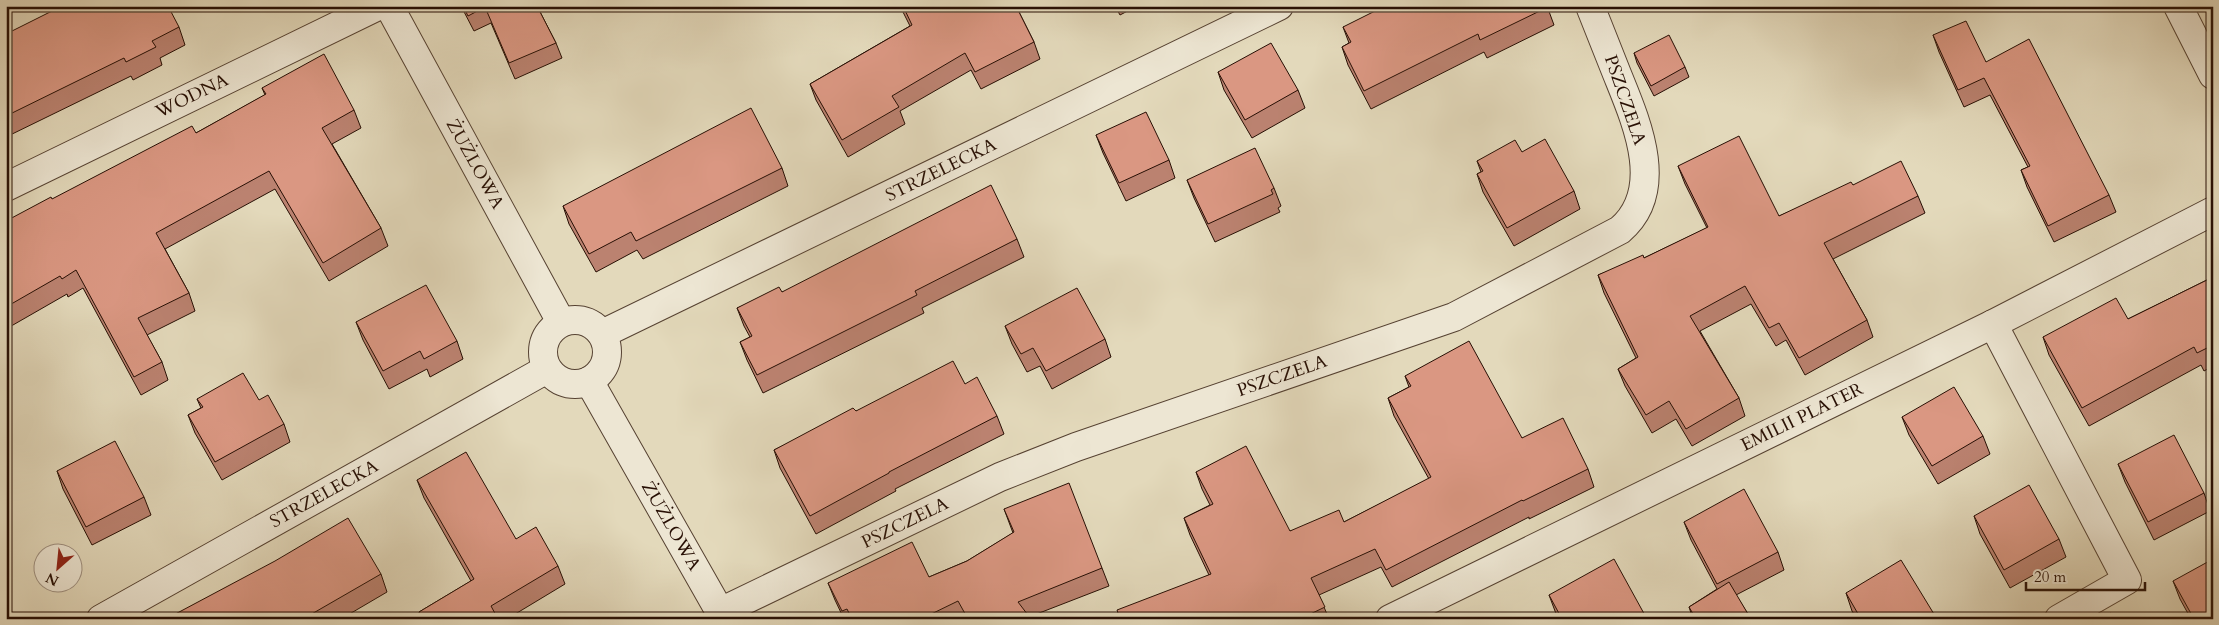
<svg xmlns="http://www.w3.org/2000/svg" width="2219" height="625" viewBox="0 0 2219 625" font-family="Cardo,serif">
	<rect width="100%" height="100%" fill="#e3d9bb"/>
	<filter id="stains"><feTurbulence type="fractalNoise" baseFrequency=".004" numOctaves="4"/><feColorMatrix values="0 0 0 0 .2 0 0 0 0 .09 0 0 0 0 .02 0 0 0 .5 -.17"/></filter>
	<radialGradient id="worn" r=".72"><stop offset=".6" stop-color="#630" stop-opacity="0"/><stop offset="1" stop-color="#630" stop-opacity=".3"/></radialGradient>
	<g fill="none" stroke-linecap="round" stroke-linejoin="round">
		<defs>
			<g id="minor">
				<polyline points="389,6 561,322"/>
				<polyline points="2178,6 2213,75"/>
				<polyline points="6,187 378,6"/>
				<circle cx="575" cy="352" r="32"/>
				<polyline points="1993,324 2127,580 2059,619"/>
				<polyline points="602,334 1279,6"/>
				<polyline points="589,381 724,619"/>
				<path d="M720,612L1000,477L1076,447L1454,317L1620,230C1667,190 1636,121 1617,74C1608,51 1599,29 1590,6"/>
				<polyline points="101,619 547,369"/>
				<polyline points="1390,619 1993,324 2213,211"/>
			</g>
		</defs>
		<use href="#minor" stroke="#564232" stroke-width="30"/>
		<use href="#minor" stroke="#ede6d3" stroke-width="28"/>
	</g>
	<g fill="#bb8270" stroke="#270f04">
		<polygon points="461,6 537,6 556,43 562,58 515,79 491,23 474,31"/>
		<polygon points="900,6 1016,6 1034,42 1040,59 981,89 971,70 900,111 905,124 848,157 816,100 810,84 910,26"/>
		<polygon points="1115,6 1137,6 1120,15"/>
		<polygon points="1547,6 1554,25 1487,58 1484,52 1371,109 1348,65 1342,47 1349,43 1343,27"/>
		<polygon points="179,27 185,45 160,58 162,65 133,80 131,76 6,137 6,34"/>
		<polygon points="1933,35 1986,62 2109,195 2116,212 2054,242 2027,187 2021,170 2028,167 1990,95 1964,107 1939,52"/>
		<polygon points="1634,53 1685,67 1689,77 1654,96 1637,63"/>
		<polygon points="1218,72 1298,90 1305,108 1252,138 1224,90"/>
		<polygon points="262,88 354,110 361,128 332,144 381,228 388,246 329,281 275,189 165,249 189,293 195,311 147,335 162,362 168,380 141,395 83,288 68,297 67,294 6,329 6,221 196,133 265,95"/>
		<polygon points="1096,135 1169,160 1175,178 1126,201 1103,153"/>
		<polygon points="1522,152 1574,191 1580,209 1514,246 1483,192 1477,174 1481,172 1477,161"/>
		<polygon points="1678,166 1779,216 1853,185 1918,196 1925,213 1833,259 1867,320 1873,337 1805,375 1786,340 1776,346 1751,304 1700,331 1739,398 1745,416 1692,446 1676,419 1652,433 1625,386 1618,369 1636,358 1604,293 1598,275 1644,258 1707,228 1685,184"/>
		<polygon points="782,168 788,186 643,259 637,250 596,272 569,224 563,206"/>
		<polygon points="1187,180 1274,188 1281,206 1278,208 1280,212 1215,242 1194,198"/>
		<polygon points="1017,239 1024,257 922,308 924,313 763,393 747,360 740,342 750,337 744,326 737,308 782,292"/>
		<polygon points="2213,277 2213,366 2204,371 2201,365 2089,426 2049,355 2043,337 2128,319"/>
		<polygon points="356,322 457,341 463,359 430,377 427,369 389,389 363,340"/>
		<polygon points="1005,326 1105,339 1111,357 1052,389 1040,366 1027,372 1012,344"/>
		<polygon points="1405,376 1522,438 1588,469 1594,487 1529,519 1529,517 1392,587 1381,567 1319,595 1329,619 1120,619 1209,575 1190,535 1184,518 1210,505 1202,489 1196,472 1290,531 1344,522 1429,479 1394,416 1388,398 1409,387"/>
		<polygon points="965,384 997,416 1004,434 895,489 896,491 816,534 780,468 774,450 856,411"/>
		<polygon points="197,399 284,424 290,442 222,480 195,433 188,415 201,408"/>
		<polygon points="1902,417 1983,436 1990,454 1938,484 1909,435"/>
		<polygon points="2118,464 2204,493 2210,511 2154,540 2125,482"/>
		<polygon points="57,471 144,497 151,515 92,545 63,489"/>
		<polygon points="417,480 516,539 558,566 565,584 507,619 422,619 419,612 471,581 424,498"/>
		<polygon points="1004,509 1102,568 1109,586 1029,617 1031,619 964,619 964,618 962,619 844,619 835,600 828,583 929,577 967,561 1013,533"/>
		<polygon points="1974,516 2059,539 2066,557 2010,588 1980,534"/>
		<polygon points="1684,522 1778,552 1784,570 1736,595 1751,619 1693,619 1689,607 1717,589 1691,540"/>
		<polygon points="381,574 387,592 341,619 166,619"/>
		<polygon points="2173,581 2213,619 2191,619 2180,599"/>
		<polygon points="1846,593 1937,619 1857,619 1852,611"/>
		<polygon points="1549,595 1647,619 1558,619"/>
	</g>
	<g fill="#da9782" stroke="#270f04">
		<polygon points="62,6 168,6 179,27 152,41 156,47 126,62 124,58 6,116 6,34"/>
		<polygon points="463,6 537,6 556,43 509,63 485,7 468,16"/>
		<polygon points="903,6 1016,6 1034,42 975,72 965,53 892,96 899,107 842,140 810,84 912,25"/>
		<polygon points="1385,6 1547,6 1548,7 1480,40 1478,34 1364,91 1342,47 1351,42 1343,27"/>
		<polygon points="1966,21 1986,62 2029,39 2109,195 2048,226 2021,170 2030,166 1984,78 1958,90 1933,35"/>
		<polygon points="1669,35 1685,67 1651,86 1634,53"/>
		<polygon points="1271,43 1298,90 1245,120 1218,72"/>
		<polygon points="324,54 354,110 322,128 381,228 323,263 269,171 156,233 189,293 138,318 162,362 134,377 76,270 62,279 60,276 6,307 6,221 51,197 52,199 192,126 196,133 266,94 262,88"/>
		<polygon points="751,108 782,168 636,241 631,232 589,254 563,206"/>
		<polygon points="1146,112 1169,160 1119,183 1096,135"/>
		<polygon points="1739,136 1779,216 1851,182 1853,185 1901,161 1918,196 1824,243 1867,320 1799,358 1779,323 1769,328 1745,286 1690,316 1739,398 1686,429 1669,401 1646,415 1618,369 1638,357 1598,275 1643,255 1644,258 1708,227 1678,166"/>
		<polygon points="1545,139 1574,191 1507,228 1477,174 1483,171 1477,161 1515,140 1522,152"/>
		<polygon points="1255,148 1274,188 1271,190 1273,194 1208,224 1187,180"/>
		<polygon points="991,185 1017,239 915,291 917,295 757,375 740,342 752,336 737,308 779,287 782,292"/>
		<polygon points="2213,277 2213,345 2197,353 2194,347 2082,408 2043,337 2116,298 2128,319"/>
		<polygon points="426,285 457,341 424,359 420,351 383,371 356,322"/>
		<polygon points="1077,288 1105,339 1046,371 1033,348 1021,354 1005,326"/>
		<polygon points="1469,341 1522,438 1563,418 1588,469 1523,501 1522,500 1386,570 1375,549 1311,578 1325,607 1300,619 1120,619 1117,610 1211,574 1184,518 1213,504 1196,472 1246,446 1290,531 1339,510 1344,522 1431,477 1388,398 1411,386 1405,376"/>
		<polygon points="953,361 965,384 977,377 997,416 889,472 889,473 810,516 774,450 853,408 856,411"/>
		<polygon points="243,373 259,400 268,395 284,424 215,462 188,415 203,407 197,399"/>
		<polygon points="1954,387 1983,436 1932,466 1902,417"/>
		<polygon points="2174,435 2204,493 2148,522 2118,464"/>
		<polygon points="115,441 144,497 86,527 57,471"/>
		<polygon points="466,452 516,539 536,527 558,566 491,606 498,619 423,619 419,612 474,579 417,480"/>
		<polygon points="1069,483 1102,568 1018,602 1031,619 968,619 958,601 921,619 852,619 847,609 842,611 828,583 912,542 929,577 967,561 1014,532 1004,509"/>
		<polygon points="2029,485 2059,539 2004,570 1974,516"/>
		<polygon points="1744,489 1778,552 1717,584 1684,522"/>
		<polygon points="348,518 381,574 303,619 166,619 275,561"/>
		<polygon points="1614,559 1647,619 1562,619 1549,595"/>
		<polygon points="2213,559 2213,619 2194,619 2173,581"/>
		<polygon points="1901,560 1937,619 1861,619 1846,593"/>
		<polygon points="1729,582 1751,619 1696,619 1689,607"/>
		<polygon points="2111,613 2114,619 2101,619"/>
	</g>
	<g text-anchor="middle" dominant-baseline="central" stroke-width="5" stroke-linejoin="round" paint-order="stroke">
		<g font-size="18" fill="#270f04" stroke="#ede6d3">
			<text transform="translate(192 96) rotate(-26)">WODNA</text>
			<text transform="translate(1625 100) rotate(71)">PSZCZELA</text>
			<text transform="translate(475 164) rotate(61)">ŻUŻLOWA</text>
			<text transform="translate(941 170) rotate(-26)">STRZELECKA</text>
			<text transform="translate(1282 376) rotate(-19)">PSZCZELA</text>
			<text transform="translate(1802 417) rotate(-26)">EMILII PLATER</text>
			<text transform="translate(324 494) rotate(-29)">STRZELECKA</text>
			<text transform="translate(905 523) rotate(-26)">PSZCZELA</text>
			<text transform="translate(671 526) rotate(60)">ŻUŻLOWA</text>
		</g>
	</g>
	<rect width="2219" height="625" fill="none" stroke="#e3d9bb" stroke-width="25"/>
	<rect x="8" y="8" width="2204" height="610" fill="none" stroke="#270f04" stroke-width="2.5"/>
	<rect x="12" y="12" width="2194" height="600" fill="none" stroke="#270f04"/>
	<g transform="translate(58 568) rotate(207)"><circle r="24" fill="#ede6d3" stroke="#9e9080"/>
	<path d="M0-4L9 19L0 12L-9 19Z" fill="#8f2418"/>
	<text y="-8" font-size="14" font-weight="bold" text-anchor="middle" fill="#270f04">N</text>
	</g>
	<path d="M2026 582v8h119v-8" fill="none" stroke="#270f04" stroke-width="2.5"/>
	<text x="2034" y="582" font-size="15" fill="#270f04" stroke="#ede6d3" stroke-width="4" paint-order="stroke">20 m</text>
	<rect width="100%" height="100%" filter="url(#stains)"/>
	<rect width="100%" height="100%" fill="url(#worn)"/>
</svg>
